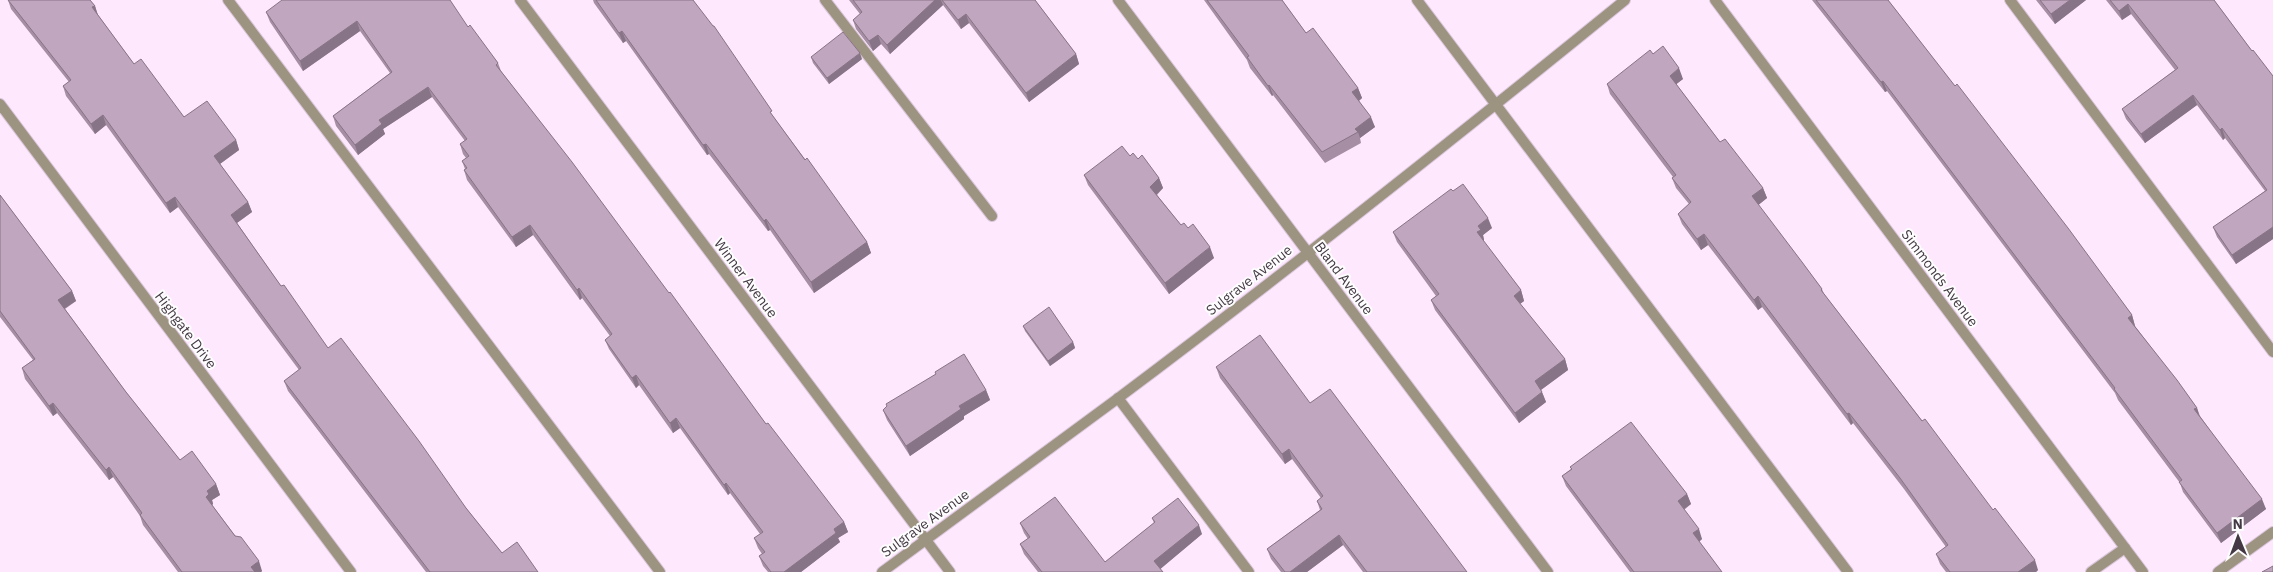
<svg xmlns="http://www.w3.org/2000/svg" width="2273" height="572" viewBox="0 0 2273 572" font-family="'IBM Plex Sans',sans-serif">
	<rect width="100%" height="100%" fill="#fee8fe"/>
	<g fill="none" stroke-linecap="round" stroke-linejoin="round">
		<defs>
			<g id="service">
				<polyline points="228,0 660,572"/>
				<polyline points="825,0 992,216"/>
				<polyline points="1417,0 1848,572"/>
				<polyline points="2010,0 2273,352"/>
				<polyline points="1118,398 1249,572"/>
				<polyline points="2091,572 2125,548"/>
				<polyline points="2218,572 2273,532"/>
			</g>
			<g id="minor">
				<polyline points="520,0 950,572"/>
				<polyline points="1118,0 1548,572"/>
				<polyline points="1715,0 2143,572"/>
				<polyline points="0,104 351,572"/>
				<path d="M882,572C960,514 1039,457 1117,399C1289,270 1458,136 1625,0"/>
			</g>
		</defs>
		<use href="#service" stroke="#d9c5d9" stroke-width="12"/>
		<use href="#minor" stroke="#d9c5d9" stroke-width="12"/>
		<use href="#service" stroke="#9d9381" stroke-width="10"/>
		<use href="#minor" stroke="#9d9381" stroke-width="10"/>
	</g>
	<g fill="#a68fa5">
		<polygon points="8,0 90,0 95,6 98,15 134,64 184,117 236,140 239,150 220,164 248,202 252,212 237,223 281,286 328,348 466,508 502,553 538,572 426,572 288,391 284,381 299,370 178,207 170,213 106,125 95,134 66,96 63,86 69,82 11,9"/>
		<polygon points="593,0 693,0 775,119 867,242 871,253 814,293 770,230 768,231 709,154 707,155 626,41 623,43 594,3"/>
		<polygon points="849,0 1035,0 1076,54 1079,64 1029,102 969,23 961,29 943,5 890,54 881,44 873,51 856,29 853,20 860,14"/>
		<polygon points="1204,0 1282,0 1306,33 1358,88 1362,98 1359,101 1375,127 1360,138 1361,143 1325,163 1273,95 1272,96 1250,68 1247,60"/>
		<polygon points="1812,0 1888,0 2132,315 2135,326 2197,408 2200,416 2266,509 2221,543 2183,492 2180,483 2118,400 2115,393 1887,91 1885,92"/>
		<polygon points="2036,0 2086,0 2055,24"/>
		<polygon points="2106,0 2214,0 2252,51 2273,76 2273,239 2236,264 2217,237 2213,227 2265,191 2225,138 2223,140 2197,105 2145,143 2126,119 2122,109 2175,70 2131,14 2122,20"/>
		<polygon points="266,12 468,27 498,63 501,71 766,424 844,522 848,532 838,538 840,542 801,572 768,572 763,566 759,556 762,554 758,548 754,538 760,534 730,493 728,495 680,428 673,433 639,385 636,388 609,349 605,340 610,336 582,298 580,300 533,235 516,247 467,180 464,170 465,169 462,161 466,158 463,154 460,144 465,141 432,97 383,129 385,134 358,155 336,126 333,116 390,73 360,31 303,71 270,22"/>
		<polygon points="1653,54 1683,79 1676,84 1720,142 1763,188 1767,198 1758,205 1822,289 1824,294 2038,570 2036,572 1946,572 1940,564 1936,554 1946,547 1904,489 1853,423 1851,425 1762,307 1758,310 1708,245 1701,250 1682,224 1678,214 1689,204 1676,188 1672,178 1673,177 1610,94 1607,84"/>
		<polygon points="811,57 862,59 829,84 813,63"/>
		<polygon points="1130,156 1138,159 1159,178 1163,188 1157,195 1181,225 1214,258 1169,294 1088,185 1084,175"/>
		<polygon points="1453,191 1492,228 1483,235 1484,240 1483,241 1521,290 1524,301 1520,304 1565,359 1568,370 1541,390 1546,402 1519,423 1435,310 1431,300 1436,296 1397,242 1393,232"/>
		<polygon points="0,195 72,291 76,301 65,309 126,392 180,460 216,484 220,495 212,500 213,504 212,505 262,571 261,572 178,572 143,525 140,516 113,477 109,480 57,413 53,416 25,379 22,368 33,360 0,317"/>
		<polygon points="1023,326 1073,342 1075,348 1050,366 1025,331"/>
		<polygon points="1216,367 1310,403 1467,572 1363,572 1343,545 1307,572 1281,572 1271,559 1267,549 1320,510 1317,501 1321,498 1292,459 1285,464 1220,378"/>
		<polygon points="935,372 986,390 990,400 964,416 964,419 910,456 887,420 883,410 936,374"/>
		<polygon points="1570,467 1687,494 1691,504 1684,510 1702,539 1699,542 1722,572 1630,572 1566,486 1562,476 1571,469"/>
		<polygon points="1152,518 1202,534 1160,569 1163,572 1038,572 1024,554 1020,544 1028,539 1024,533 1020,523 1105,562 1154,523"/>
	</g>
	<g fill="#877486">
		<polygon points="935,0 941,0 943,5 890,54 887,45"/>
		<polygon points="2070,0 2086,0 2055,24 2051,14"/>
		<polygon points="2128,4 2131,14 2122,20 2119,11"/>
		<polygon points="95,6 98,16 92,7"/>
		<polygon points="966,14 969,23 961,29 958,20"/>
		<polygon points="357,21 360,31 303,71 300,61"/>
		<polygon points="622,31 626,41 623,43 619,33"/>
		<polygon points="878,35 881,44 873,51 869,41"/>
		<polygon points="860,53 862,59 829,84 827,78"/>
		<polygon points="1076,54 1079,64 1029,102 1026,93"/>
		<polygon points="1679,68 1683,79 1674,86 1670,76"/>
		<polygon points="1883,81 1887,91 1885,92 1881,82"/>
		<polygon points="1269,85 1273,95 1272,96 1268,86"/>
		<polygon points="428,87 432,97 383,129 385,134 358,155 355,145 379,120"/>
		<polygon points="1358,88 1362,98 1356,103 1352,92"/>
		<polygon points="2193,95 2197,105 2145,143 2141,134"/>
		<polygon points="103,115 106,125 95,134 91,124"/>
		<polygon points="1371,117 1375,127 1360,138 1358,132 1355,129"/>
		<polygon points="2222,128 2225,138 2223,140 2220,130"/>
		<polygon points="236,140 239,150 217,166 214,156"/>
		<polygon points="706,144 709,154 707,155 703,145"/>
		<polygon points="1159,178 1163,188 1154,197 1150,187"/>
		<polygon points="1763,188 1767,198 1756,207 1752,196"/>
		<polygon points="175,197 178,207 170,213 166,203"/>
		<polygon points="248,202 252,212 234,225 231,215"/>
		<polygon points="1488,218 1492,228 1483,235 1484,240 1481,243 1477,232 1478,226"/>
		<polygon points="766,219 770,230 768,231 764,221"/>
		<polygon points="530,225 533,235 516,247 512,237"/>
		<polygon points="2273,227 2273,239 2236,264 2232,255"/>
		<polygon points="1704,234 1708,245 1701,250 1697,239"/>
		<polygon points="867,242 871,253 814,293 811,282"/>
		<polygon points="1210,247 1214,258 1169,294 1165,283"/>
		<polygon points="579,288 582,298 580,300 577,290"/>
		<polygon points="1521,290 1524,301 1517,306 1514,296"/>
		<polygon points="72,291 76,301 62,310 58,300"/>
		<polygon points="1758,296 1762,307 1758,310 1754,300"/>
		<polygon points="2132,315 2135,326 2132,328 2128,318"/>
		<polygon points="1073,342 1075,348 1050,366 1048,361"/>
		<polygon points="1565,359 1568,370 1538,392 1535,381"/>
		<polygon points="636,375 639,385 636,388 632,378"/>
		<polygon points="986,390 990,400 964,416 964,419 910,456 906,446 959,406"/>
		<polygon points="1542,392 1546,402 1519,423 1515,413"/>
		<polygon points="53,403 57,413 53,416 49,406"/>
		<polygon points="2197,408 2200,418 2194,409"/>
		<polygon points="1849,413 1853,423 1851,425 1847,414"/>
		<polygon points="676,418 680,428 673,433 670,423"/>
		<polygon points="1289,449 1292,459 1285,464 1282,454"/>
		<polygon points="109,467 113,477 109,480 106,470"/>
		<polygon points="726,483 730,493 728,495 724,485"/>
		<polygon points="216,484 220,495 212,500 213,504 210,507 206,497 207,491"/>
		<polygon points="1687,494 1691,504 1681,511 1678,501"/>
		<polygon points="2262,499 2266,509 2221,543 2217,533"/>
		<polygon points="844,522 848,532 838,538 840,542 801,572 784,572 834,529"/>
		<polygon points="1199,525 1202,534 1158,571 1154,561"/>
		<polygon points="1699,529 1702,539 1696,544 1693,533"/>
		<polygon points="1339,535 1343,545 1307,572 1290,572"/>
		<polygon points="2035,560 2038,570 2036,572 2018,572"/>
		<polygon points="259,561 262,571 261,572 253,572 251,567"/>
	</g>
	<g fill="#c1a6c0" stroke="#877486">
		<polygon points="8,0 90,0 95,6 92,7 134,64 141,59 184,117 207,101 236,140 214,156 248,202 231,215 281,286 284,285 328,348 341,338 419,441 466,508 502,553 517,542 538,572 430,572 284,381 301,368 175,197 166,203 103,115 91,124 63,86 71,80"/>
		<polygon points="282,0 450,0 468,27 470,25 498,63 496,65 572,162 669,293 670,292 766,424 768,423 844,522 834,529 836,533 784,572 771,572 759,556 765,552 754,538 763,532 726,483 724,485 676,418 670,423 636,375 632,378 605,340 612,334 579,288 577,290 530,225 512,237 464,170 467,168 462,161 469,156 460,144 467,139 428,87 379,120 382,124 355,145 333,116 392,72 357,21 300,61 266,12"/>
		<polygon points="596,0 693,0 713,26 714,26 772,111 770,112 805,160 807,158 867,242 811,282 766,219 764,221 706,144 703,145 622,31 619,33"/>
		<polygon points="853,0 935,0 887,45 878,35 869,41 853,20 862,12"/>
		<polygon points="942,0 1035,0 1076,54 1026,93 966,14 958,20"/>
		<polygon points="1207,0 1282,0 1306,33 1313,28 1358,88 1352,92 1371,117 1355,129 1358,132 1322,152 1269,85 1268,86 1247,57 1249,56"/>
		<polygon points="1816,0 1888,0 1955,86 1957,84 2068,228 2132,315 2128,318 2177,380 2197,408 2194,409 2262,499 2217,533 2179,482 2182,480 2114,389 2115,388 1883,81 1881,82"/>
		<polygon points="2040,0 2070,0 2051,14"/>
		<polygon points="2110,0 2214,0 2252,51 2253,50 2273,76 2273,227 2232,255 2213,227 2267,190 2222,128 2220,130 2193,95 2141,134 2122,109 2178,68 2128,4 2119,11"/>
		<polygon points="843,32 860,53 827,78 811,57"/>
		<polygon points="1663,46 1679,68 1670,76 1720,142 1725,139 1763,188 1752,196 1802,262 1822,289 1821,290 1922,421 1925,419 1993,510 1995,508 2035,560 2018,572 1950,572 1936,554 1948,545 1900,478 1849,413 1847,414 1758,296 1754,300 1704,234 1697,239 1678,214 1691,202 1672,178 1676,175 1607,84 1650,50 1653,54"/>
		<polygon points="1122,146 1130,156 1133,153 1138,159 1142,155 1159,178 1150,187 1181,225 1184,223 1188,228 1193,224 1210,247 1165,283 1084,175"/>
		<polygon points="1463,184 1488,218 1478,226 1481,230 1477,232 1521,290 1514,296 1565,359 1535,381 1542,392 1515,413 1431,300 1439,294 1393,232 1451,189 1453,191"/>
		<polygon points="0,195 72,291 58,300 126,392 180,460 192,451 216,484 207,491 209,494 206,497 235,536 241,537 259,561 251,567 255,572 182,572 140,515 142,513 109,467 106,470 53,403 49,406 22,368 35,359 0,311"/>
		<polygon points="1049,307 1073,342 1048,361 1023,326"/>
		<polygon points="1260,335 1310,403 1330,389 1467,572 1367,572 1339,535 1290,572 1285,572 1267,549 1322,509 1317,501 1323,496 1289,449 1282,454 1216,367"/>
		<polygon points="964,354 986,390 959,406 961,409 906,446 883,410 887,406 886,404 936,374 935,372"/>
		<polygon points="1631,422 1687,494 1678,501 1699,529 1693,533 1722,572 1634,572 1562,476 1572,469 1570,467"/>
		<polygon points="1055,497 1105,562 1155,522 1152,518 1178,498 1199,525 1154,561 1163,572 1042,572 1020,544 1030,537 1020,523"/>
		<polygon points="2273,566 2273,572 2262,572"/>
	</g>
	<g text-anchor="middle" dominant-baseline="central" stroke-width="4" stroke-linejoin="round" paint-order="stroke">
		<g font-size="14" fill="#433843" stroke="#fdfdfd">
			<text transform="translate(746 278) rotate(53)">Winner Avenue</text>
			<text transform="translate(1344 278) rotate(53)">Bland Avenue</text>
			<text transform="translate(1940 278) rotate(53)">Simmonds Avenue</text>
			<text transform="translate(1249 280) rotate(-38)">Sulgrave Avenue</text>
			<text transform="translate(186 330) rotate(53)">Highgate Drive</text>
			<text transform="translate(925 523) rotate(-36)">Sulgrave Avenue</text>
		</g>
	</g>
	<g transform="translate(2238 537) rotate(359)" stroke="#fdfdfd" stroke-width="4" paint-order="stroke">
	<path d="M0-4L9 19L0 12L-9 19Z" fill="#433843"/>
	<text y="-8" font-size="14" font-weight="bold" text-anchor="middle" fill="#433843">N</text>
	</g>
</svg>
